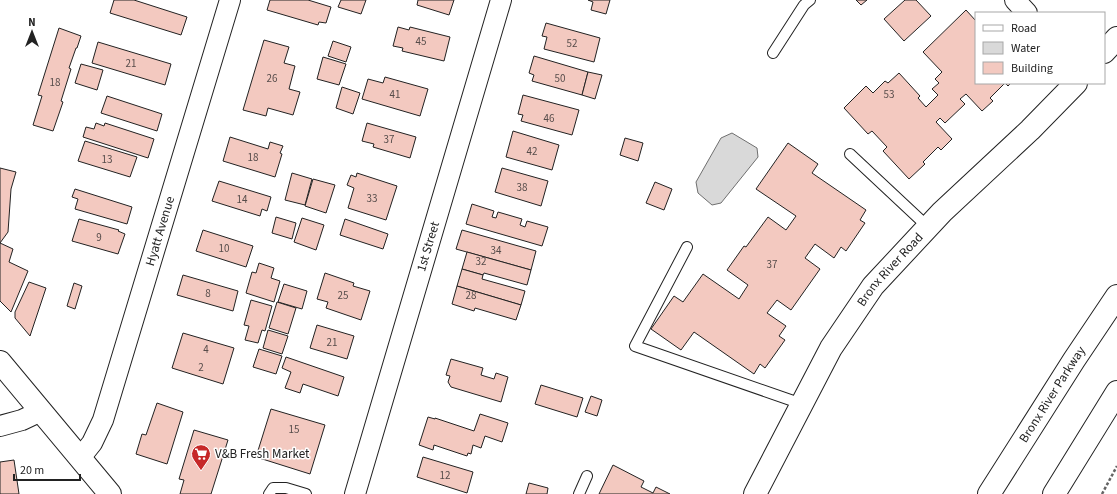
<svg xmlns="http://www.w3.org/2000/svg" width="1117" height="494" viewBox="0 0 1117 494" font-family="'Source Sans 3',sans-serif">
	<rect width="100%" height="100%" fill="#fff"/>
	<polygon fill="#d9d9d9" stroke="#6f6f6f" points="732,133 757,148 758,157 721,203 712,205 698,193 696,182 721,138"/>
	<g fill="#f3c9c0" stroke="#222">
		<polygon points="114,0 134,0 187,17 181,35 110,13"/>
		<polygon points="270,0 308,0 331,7 326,23 319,22 318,25 267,10"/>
		<polygon points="341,0 366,0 361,14 338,7"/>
		<polygon points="418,0 454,0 449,15 417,5"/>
		<polygon points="588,0 610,0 606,14 591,10 593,2"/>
		<polygon points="856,0 867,0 861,5"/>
		<polygon points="905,0 916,0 931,16 904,41 884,19"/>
		<polygon points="966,10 976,21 976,83 1011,83 1008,86 1005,83 990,98 993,101 982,111 966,94 960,99 965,104 945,123 940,118 936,122 952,139 941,150 938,147 923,162 925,164 909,179 883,151 887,147 872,131 868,134 844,108 866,86 873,93 885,81 888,83 899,73 920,96 918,98 926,107 938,95 932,89 939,83 935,79 942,72 923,52"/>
		<polygon points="546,23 600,38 594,62 544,49 547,37 542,36"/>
		<polygon points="398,27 409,30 410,27 450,37 444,61 402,51 403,48 393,46"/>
		<polygon points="59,28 81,36 77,48 76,48 69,68 71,69 61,101 63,102 53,131 33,125 42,96 38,95"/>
		<polygon points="264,40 289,47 284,63 295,66 289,89 300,92 293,115 268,108 266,116 243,110"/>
		<polygon points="333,41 351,47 346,62 328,56"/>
		<polygon points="98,42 171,64 165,85 92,63"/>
		<polygon points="534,56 588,72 582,95 532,81 534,75 529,73"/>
		<polygon points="323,57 346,64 339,85 317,79"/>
		<polygon points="81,64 103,70 97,90 75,83"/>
		<polygon points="588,72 602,75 595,99 582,95"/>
		<polygon points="385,77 428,89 420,116 362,99 368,79 383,83"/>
		<polygon points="342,87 360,93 353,114 336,108"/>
		<polygon points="523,95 579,110 572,135 521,121 523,115 518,114"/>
		<polygon points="107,96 162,114 157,131 101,113"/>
		<polygon points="96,123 104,126 105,123 154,139 148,158 83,137 86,127 94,129"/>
		<polygon points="367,123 416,137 410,158 373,147 374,144 362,141"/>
		<polygon points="513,131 559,145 552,170 506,157"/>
		<polygon points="230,137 268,149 270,142 283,146 280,153 282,154 275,177 223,161"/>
		<polygon points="625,138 643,143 638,161 620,155"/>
		<polygon points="85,141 137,157 130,177 78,161"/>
		<polygon points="788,143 818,164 812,173 866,210 860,220 865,223 846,251 841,247 834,258 815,244 805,258 820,269 791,310 777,300 767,313 786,326 779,336 785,340 765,368 760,364 754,374 694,332 681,350 651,329 674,296 683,302 703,274 739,299 748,285 727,270 744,246 746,247 768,217 786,230 796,216 756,189"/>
		<polygon points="0,168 16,172 11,189 8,232 0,243"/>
		<polygon points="502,168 548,181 541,206 495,192"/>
		<polygon points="292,173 312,179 305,205 285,200"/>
		<polygon points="357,173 397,186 386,220 348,208 354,188 347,185 351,175 356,177"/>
		<polygon points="313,179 335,185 326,213 305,206"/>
		<polygon points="219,181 271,197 267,211 262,209 260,216 212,201"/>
		<polygon points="655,182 672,189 664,210 646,203"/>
		<polygon points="75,189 132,207 127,224 75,209 78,199 72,197"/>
		<polygon points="472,204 494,211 492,217 496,218 498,212 522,219 520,225 525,227 527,221 548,227 542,246 466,224"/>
		<polygon points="276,217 296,223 292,239 272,233"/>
		<polygon points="302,218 324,225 316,250 294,242"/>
		<polygon points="79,219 119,230 118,231 125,234 118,254 72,241"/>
		<polygon points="345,219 388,234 383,249 340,235"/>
		<polygon points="203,230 253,246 246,267 196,251"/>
		<polygon points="462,230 536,251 531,270 456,249"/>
		<polygon points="0,243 13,249 9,262 28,271 11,312 0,301"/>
		<polygon points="467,252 531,270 527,285 484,273 483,275 462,269"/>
		<polygon points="259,263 274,268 271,278 280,281 274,302 246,293 252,272 256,273"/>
		<polygon points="462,269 483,275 482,279 525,291 521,305 457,286"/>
		<polygon points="325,273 354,283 353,286 370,291 361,320 326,308 328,302 317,299"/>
		<polygon points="183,275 238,291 233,311 177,295"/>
		<polygon points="29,282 46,288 30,336 15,318 15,312"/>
		<polygon points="74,283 82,286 75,309 67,306"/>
		<polygon points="284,284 307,291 302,309 278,302"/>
		<polygon points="457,286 521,305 516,320 475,308 474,311 452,304"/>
		<polygon points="251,300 272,306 265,331 262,330 258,343 245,340 249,326 244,325"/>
		<polygon points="277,302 296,308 288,334 269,328"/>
		<polygon points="317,325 354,336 347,359 310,348"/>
		<polygon points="268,330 288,336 282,354 263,348"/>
		<polygon points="183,333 234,348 223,384 172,368"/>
		<polygon points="259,349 282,356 276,374 253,367"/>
		<polygon points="286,357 344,377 338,396 303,384 300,393 285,388 291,372 282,368"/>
		<polygon points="451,359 483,368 481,375 494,379 496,373 508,377 501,402 451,387 448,382 450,376 446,375"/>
		<polygon points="541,385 583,398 577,417 535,404"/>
		<polygon points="591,396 602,400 597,416 585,412"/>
		<polygon points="157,403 183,412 167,464 136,454 142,434 146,435"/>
		<polygon points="271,409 325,425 310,474 256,457"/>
		<polygon points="480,414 508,423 502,442 485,436 481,448 473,445 471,454 468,453 467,456 434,445 433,450 419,445 428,417 435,419 435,418 474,431"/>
		<polygon points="194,430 228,440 211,494 180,494 184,480 179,479"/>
		<polygon points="423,457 473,472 467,493 417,477"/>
		<polygon points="14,460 19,494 0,494 0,462"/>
		<polygon points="613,465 644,481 641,487 653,493 656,487 670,494 599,494"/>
		<polygon points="529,483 548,488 547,494 526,494"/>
	</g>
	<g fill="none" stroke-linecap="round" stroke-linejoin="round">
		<defs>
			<g id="service">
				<polyline points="773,53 804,5 810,0"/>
				<polyline points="850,154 928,227"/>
				<polyline points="687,247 635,346 802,404"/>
				<polyline points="269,494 273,488 286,488 306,494"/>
				<polyline points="579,494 587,476"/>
			</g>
			<g id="minor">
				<polyline points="1015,0 1027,13"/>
				<polyline points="0,426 22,420 41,411"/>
				<path id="s1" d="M80,458L92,443L103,420L230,0"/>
				<path id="s2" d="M355,494L501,0"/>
			</g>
			<g id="tertiary">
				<polyline points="1104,52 1117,38"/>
				<polyline points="0,362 110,494"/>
				<path id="s3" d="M755,494L831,348L873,286L942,212L1030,130L1076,83"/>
			</g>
			<g id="motorway">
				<path id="s4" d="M989,494L1074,360L1117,296"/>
				<polyline points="1054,494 1117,392"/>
			</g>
		</defs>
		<use href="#service" stroke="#222" stroke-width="12"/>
		<use href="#minor" stroke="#222" stroke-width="22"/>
		<use href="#tertiary" stroke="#222" stroke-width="24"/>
		<use href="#motorway" stroke="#222" stroke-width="24"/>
		<polyline stroke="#646464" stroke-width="2.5" stroke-dasharray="3 2" stroke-linecap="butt" points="1102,494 1117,466"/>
		<use href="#service" stroke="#fff" stroke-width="10"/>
		<use href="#minor" stroke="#fff" stroke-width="20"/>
		<use href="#tertiary" stroke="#fff" stroke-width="22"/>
		<use href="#motorway" stroke="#fff" stroke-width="22"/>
	</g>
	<defs>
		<symbol id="supermarket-pin" viewBox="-11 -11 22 30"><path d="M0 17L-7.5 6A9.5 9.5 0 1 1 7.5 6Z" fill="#c62828" stroke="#fff"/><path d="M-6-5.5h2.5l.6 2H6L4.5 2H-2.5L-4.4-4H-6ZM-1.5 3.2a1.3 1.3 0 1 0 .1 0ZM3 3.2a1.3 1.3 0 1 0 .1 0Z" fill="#fff"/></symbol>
	</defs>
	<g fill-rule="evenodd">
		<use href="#supermarket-pin" x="190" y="443" width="22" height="30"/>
	</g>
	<g text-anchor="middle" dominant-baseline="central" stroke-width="3" stroke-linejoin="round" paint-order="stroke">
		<g font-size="11" fill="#564c4a">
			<text x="421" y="41">45</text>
			<text x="572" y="43">52</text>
			<text x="131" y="63">21</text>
			<text x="272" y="78">26</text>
			<text x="560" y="78">50</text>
			<text x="55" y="82">18</text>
			<text x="395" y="94">41</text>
			<text x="889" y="94">53</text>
			<text x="549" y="118">46</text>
			<text x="389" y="139">37</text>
			<text x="532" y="151">42</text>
			<text x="253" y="157">18</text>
			<text x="107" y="159">13</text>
			<text x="522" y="187">38</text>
			<text x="372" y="198">33</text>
			<text x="242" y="199">14</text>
			<text x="99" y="237">9</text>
			<text x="224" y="248">10</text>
			<text x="496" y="250">34</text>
			<text x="481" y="261">32</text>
			<text x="772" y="264">37</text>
			<text x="208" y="293">8</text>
			<text x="343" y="295">25</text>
			<text x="471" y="295">28</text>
			<text x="332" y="342">21</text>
			<text x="206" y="349">4</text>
			<text x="201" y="367">2</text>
			<text x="294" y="429">15</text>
			<text x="445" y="475">12</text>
		</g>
		<g font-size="13" fill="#222" stroke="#fff">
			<text stroke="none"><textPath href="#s1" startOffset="242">Hyatt Avenue</textPath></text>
			<text stroke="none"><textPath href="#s2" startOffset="258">1st Street</textPath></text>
			<text stroke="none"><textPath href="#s3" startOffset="263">Bronx River Road</textPath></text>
			<text stroke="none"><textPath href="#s4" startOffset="118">Bronx River Parkway</textPath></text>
		</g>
		<g font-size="13" fill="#222" stroke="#fff" text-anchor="start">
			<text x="215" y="454">V&amp;B Fresh Market</text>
		</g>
	</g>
	<rect x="975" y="12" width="130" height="72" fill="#ffffff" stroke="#a7a7a7"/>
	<rect x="983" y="25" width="20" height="6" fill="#ffffff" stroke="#a7a7a7"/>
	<text x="1011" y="32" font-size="12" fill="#222222">Road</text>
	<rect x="983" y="42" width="20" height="12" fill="#d9d9d9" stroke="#a7a7a7"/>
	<text x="1011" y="52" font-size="12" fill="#222222">Water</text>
	<rect x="983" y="62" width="20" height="12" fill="#f3c9c0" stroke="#a7a7a7"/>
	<text x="1011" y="72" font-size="12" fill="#222222">Building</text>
	<g transform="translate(32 32)" stroke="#ffffff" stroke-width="3" paint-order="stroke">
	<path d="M0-3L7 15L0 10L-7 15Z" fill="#222222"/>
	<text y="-6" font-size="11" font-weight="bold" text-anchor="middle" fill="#222222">N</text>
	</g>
	<path d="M14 474v6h66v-6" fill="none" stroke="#222222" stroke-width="2"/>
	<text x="20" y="474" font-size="12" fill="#222222" stroke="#ffffff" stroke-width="3" paint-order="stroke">20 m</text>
</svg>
